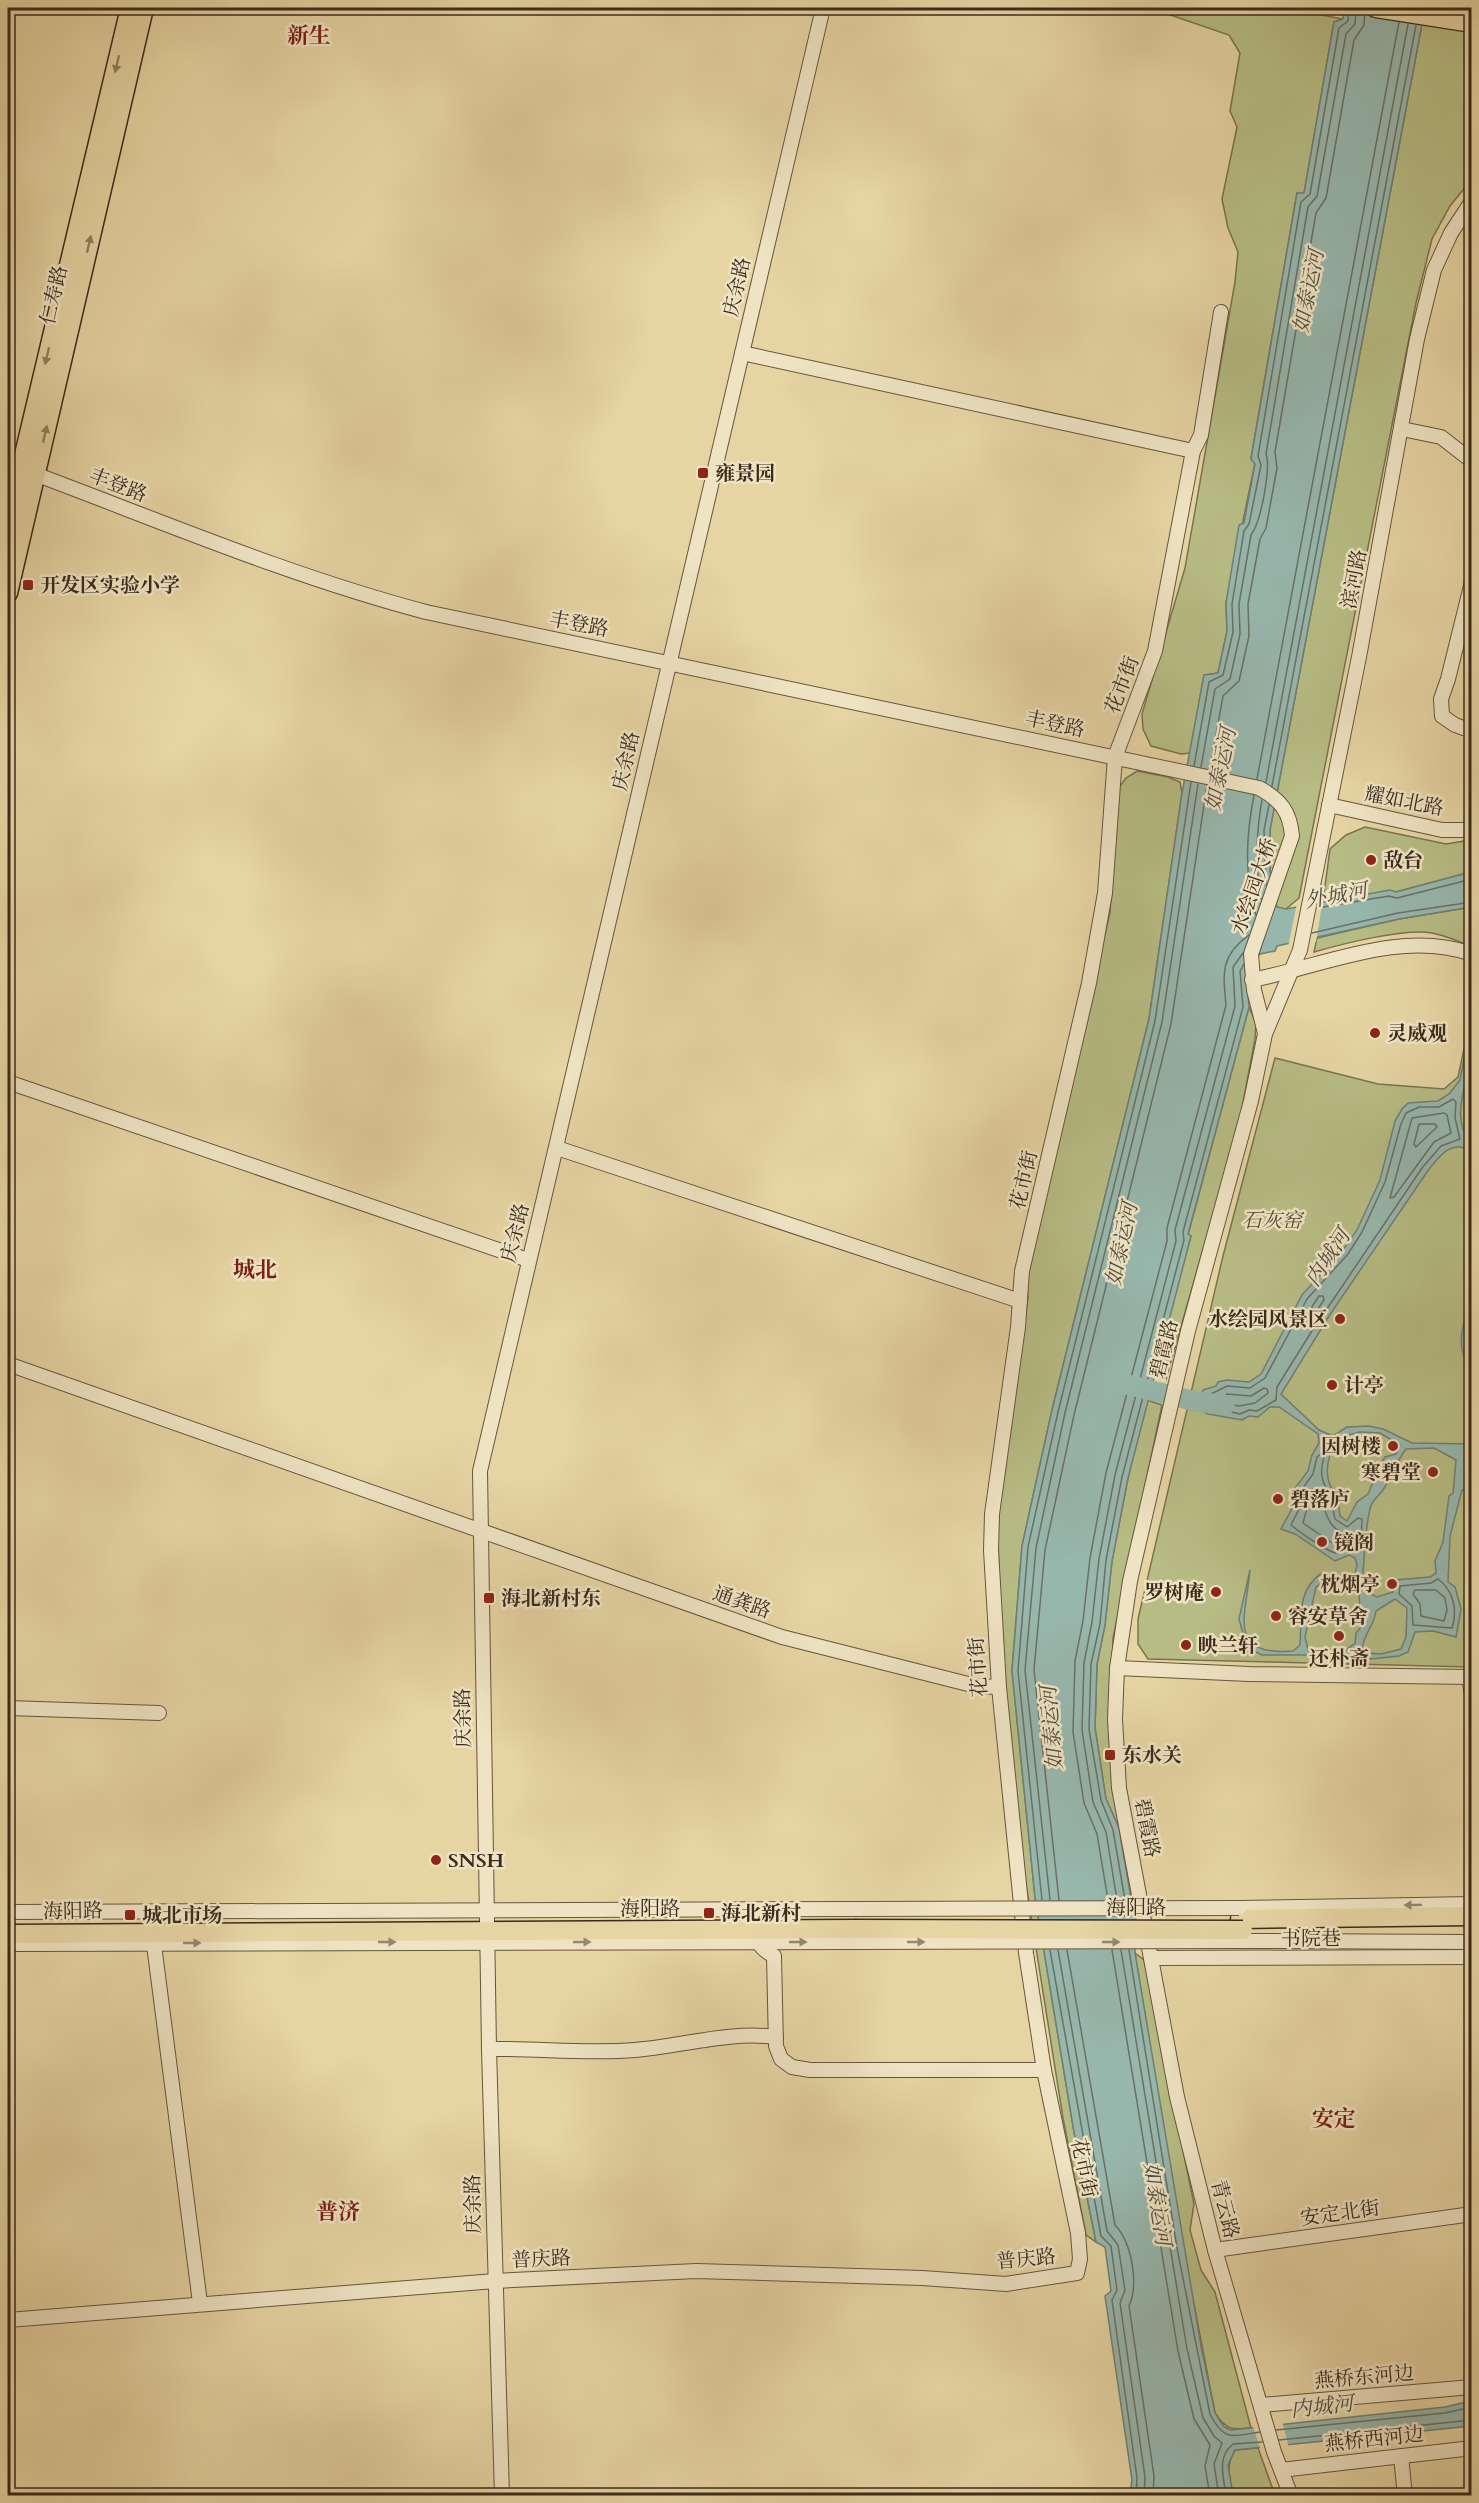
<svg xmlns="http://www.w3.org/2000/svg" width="1479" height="2503" viewBox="0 0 1479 2503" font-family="Cardo,'Noto Serif SC',serif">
	<rect width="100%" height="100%" fill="#e6d4a3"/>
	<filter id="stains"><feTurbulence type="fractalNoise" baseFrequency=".00333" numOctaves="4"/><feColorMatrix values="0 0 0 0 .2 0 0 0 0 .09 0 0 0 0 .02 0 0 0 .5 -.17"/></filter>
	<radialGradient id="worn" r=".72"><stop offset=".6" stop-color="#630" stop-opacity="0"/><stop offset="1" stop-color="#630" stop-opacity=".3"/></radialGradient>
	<g fill="#b7bc84" stroke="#797450" stroke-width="1.5">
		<polygon points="1150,8 1283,8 1343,19 1334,22 1304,194 1297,193 1251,458 1255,463 1226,603 1227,631 1218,673 1204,676 1190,753 1181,754 1151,746 1143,729 1142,714 1185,568 1235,282 1238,252 1228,228 1222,199 1237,127 1230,111 1240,53 1229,35"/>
		<polygon points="1425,8 1450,8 1447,28 1471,32 1471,180 1450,206 1432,239 1416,303 1299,898 1286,909 1277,908 1270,873 1270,830"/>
		<polygon points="1137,771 1168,777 1180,782 1182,793 1149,1019 1052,1410 1022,1546 1012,1671 1035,1897 1074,2132 1096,2242 1086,2235 1063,2118 1017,1828 1001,1629 997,1509 1023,1338 1028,1297 1026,1272 1110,913 1117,790 1126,778"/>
		<polygon points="1365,827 1446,844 1471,840 1471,872 1396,892 1323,901 1330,849 1346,835"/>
		<path d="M1471,907V947C1459,941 1446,936 1432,933C1404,928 1342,944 1314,952L1317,938L1399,919Z"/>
		<polygon points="1249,1007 1256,1023 1255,1039 1239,1124 1166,1379 1153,1376 1191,1236 1188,1235"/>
		<polygon points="1471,1017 1471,1667 1148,1659 1138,1644 1138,1619 1223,1256 1275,1058 1378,1084 1444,1089 1458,1077"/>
		<polygon points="1147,1400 1162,1405 1113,1638 1110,1759 1119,1828 1106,1799 1095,1728 1097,1664 1105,1625 1112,1561 1128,1478"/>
		<path d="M1135,1953L1144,1960L1194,2204L1190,2230L1201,2270L1215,2292L1251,2428C1231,2430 1226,2430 1215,2413L1183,2247Z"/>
		<path d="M1258,2448L1275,2495H1233C1230,2479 1225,2465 1235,2450Z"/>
	</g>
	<g fill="#97b7ad" stroke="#727f73" stroke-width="1.5" fill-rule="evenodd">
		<polygon points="1342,8 1425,8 1270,830 1270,873 1277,907 1286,909 1390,890 1396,892 1471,872 1471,907 1399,919 1277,946 1275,951 1260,954 1246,970 1249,1007 1188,1234 1191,1236 1128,1478 1112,1561 1105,1625 1097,1664 1095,1728 1106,1799 1119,1828 1135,1922 1135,1953 1201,2346 1215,2413 1224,2427 1231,2430 1445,2407 1471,2401 1471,2426 1235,2450 1228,2465 1233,2495 1130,2495 1132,2480 1105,2296 1111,2291 1105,2247 1096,2242 1074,2132 1035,1897 1012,1671 1022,1546 1052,1410 1149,1019 1182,793 1204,675 1218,673 1227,631 1226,603 1239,525 1244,523 1255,464 1251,459 1297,193 1304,193 1334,22 1343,19"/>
		<path d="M1471,1024C1472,1035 1473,1047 1471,1058C1468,1080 1449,1122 1471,1140V1150C1450,1140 1439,1156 1427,1172L1331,1313L1281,1394L1319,1430L1333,1436L1347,1427L1368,1426L1383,1429L1412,1443L1471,1444V1490H1462L1450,1536L1448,1582L1455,1587L1461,1609L1456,1637L1433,1631L1415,1632L1408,1652L1399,1656L1371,1659L1355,1655H1262L1252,1650L1243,1653L1246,1645L1239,1619L1250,1570C1246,1617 1226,1656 1293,1651L1300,1645C1302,1618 1296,1590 1322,1573L1347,1580L1354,1578L1357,1565L1355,1558L1349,1555L1335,1561L1295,1534L1281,1529L1295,1503L1296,1487L1308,1471L1312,1455L1319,1443L1318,1434L1279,1407H1270L1258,1417L1249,1416L1242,1420L1208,1414L1200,1410L1198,1402L1203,1390L1216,1386L1218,1382L1227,1380L1249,1382L1261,1374L1302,1295L1343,1250L1357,1230L1380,1180L1395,1121L1402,1109L1408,1103L1438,1101L1449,1094L1460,1080ZM1360,1432L1380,1433L1400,1445L1396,1454L1385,1457L1381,1463L1368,1494L1357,1502L1347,1521L1340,1516L1337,1491L1333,1490C1323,1477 1327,1447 1342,1438C1347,1434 1354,1434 1360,1432ZM1434,1448L1456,1460L1453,1493L1449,1496L1443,1542L1435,1561L1436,1573L1430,1577L1395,1580L1393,1592L1377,1597L1369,1593L1362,1583C1365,1558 1364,1534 1370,1509C1371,1501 1379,1496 1383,1490C1392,1476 1396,1462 1406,1449ZM1335,1582L1355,1586L1359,1593L1361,1627L1356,1633L1355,1643L1346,1650L1308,1649L1305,1637L1316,1587L1323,1583ZM1395,1599L1407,1608L1406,1637L1401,1649L1381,1654L1366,1653L1362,1650C1363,1634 1374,1627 1376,1611Z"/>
		<path d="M1471,1302V1368C1454,1349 1463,1322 1471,1302Z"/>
	</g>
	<g fill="#e6d4a3">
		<polygon points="1323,898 1316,942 1288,947 1297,903"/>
		<polygon points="1282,2421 1289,2448 1261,2451 1252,2424"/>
	</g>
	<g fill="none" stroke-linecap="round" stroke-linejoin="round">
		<g stroke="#697165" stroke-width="1.5">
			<polyline points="1194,766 1209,682 1223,675 1233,632 1232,604 1244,531 1249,524 1261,465 1258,456 1301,202 1310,194 1339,28 1348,21 1348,8"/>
			<path d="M1201,767L1215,689L1230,679L1240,634L1239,604L1251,535C1261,522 1271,468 1266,454L1308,207L1317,196L1346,34L1355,24L1356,8"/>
			<polyline points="1210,769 1223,696 1239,681 1249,636 1248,604 1260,539 1266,528 1277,468 1275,452 1316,213 1326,198 1354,40 1364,25 1365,8"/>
			<polyline points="1257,779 1399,22"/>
			<polyline points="1266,782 1408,24"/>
			<polyline points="1272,786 1416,25"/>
			<path d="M1254,795C1246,836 1244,875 1256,915"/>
			<polyline points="1266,885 1264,830 1269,805"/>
			<path d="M1261,899C1255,865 1256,833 1262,800"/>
			<polyline points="1317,908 1389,896 1397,898 1472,879"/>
			<polyline points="1312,933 1398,913 1472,902"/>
			<polygon points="1453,1099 1456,1102 1455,1118 1460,1139 1441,1146 1422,1168 1310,1334 1277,1387 1276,1400 1257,1411 1249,1410 1240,1414 1206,1406 1207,1396 1227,1386 1250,1388 1265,1378 1307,1299 1348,1254 1362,1232 1385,1182 1401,1124 1406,1113 1419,1107 1439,1107"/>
			<polygon points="1444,1113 1447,1115 1451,1133 1434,1142 1394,1197 1390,1198 1412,1118"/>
			<polygon points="1419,1124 1435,1124 1437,1127 1416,1147 1414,1144"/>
			<polygon points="1323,1296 1324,1300 1311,1319 1307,1320 1306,1316 1319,1296"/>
			<polygon points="1264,1388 1267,1389 1268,1393 1255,1403 1239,1406 1220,1402 1227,1394 1251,1396"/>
			<path d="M1321,1454L1324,1457C1319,1473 1322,1482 1330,1495C1333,1502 1333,1512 1335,1519L1347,1527L1358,1518L1362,1519L1361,1541L1355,1550C1347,1548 1344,1552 1337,1553C1329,1553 1298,1531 1291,1525L1301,1505L1302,1489L1313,1474L1317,1457Z"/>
			<path d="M1312,1489H1316C1327,1508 1325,1533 1352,1534V1541L1332,1543L1303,1523Z"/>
			<path d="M1438,1579C1453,1590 1458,1609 1452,1628L1413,1625L1412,1606L1399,1594L1400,1586L1431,1583Z"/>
			<polygon points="1436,1590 1445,1598 1447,1610 1444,1621 1421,1616 1420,1604 1413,1594 1415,1590"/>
			<polyline points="1042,1900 1018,1671 1028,1547 1058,1412 1155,1021 1191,782"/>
			<polyline points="1050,1900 1025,1670 1036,1548 1065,1413 1162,1022 1198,784"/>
			<polyline points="1059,1900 1034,1670 1045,1550 1074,1415 1171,1024 1207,785"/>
			<path d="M1108,1900L1097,1834L1084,1803L1073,1732L1075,1661L1083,1621L1090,1558L1106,1473L1167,1241V1228L1226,1005C1223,973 1220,956 1249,935"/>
			<polyline points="1117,1900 1106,1832 1093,1802 1082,1730 1084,1663 1092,1622 1099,1559 1115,1475 1176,1241 1175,1230 1235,1006 1233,967 1243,953"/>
			<polyline points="1125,1900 1113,1830 1101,1800 1089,1729 1091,1664 1100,1624 1106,1560 1122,1477 1184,1240 1183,1232 1243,1007 1240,971 1244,964"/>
			<polyline points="1050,1950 1101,2236 1111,2246 1117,2290 1112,2300 1137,2478 1136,2496"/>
			<polyline points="1058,1950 1107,2231 1118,2245 1125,2290 1120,2303 1145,2477 1144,2496"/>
			<path d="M1067,1950L1115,2225C1132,2243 1139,2284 1129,2306L1154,2476L1153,2496"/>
			<polyline points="1112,1950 1178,2351 1194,2419 1210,2445 1205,2466 1210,2496"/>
			<polyline points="1121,1950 1187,2349 1203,2418 1214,2436 1222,2443 1214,2464 1219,2496"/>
			<path d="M1129,1950L1177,2248L1210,2414C1224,2442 1232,2436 1260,2432"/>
			<polyline points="1276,2430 1445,2413 1472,2407"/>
			<polyline points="1279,2440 1472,2420"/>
			<path d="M1226,2496C1224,2477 1216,2458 1233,2444L1262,2442"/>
		</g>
		<polyline stroke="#97b7ad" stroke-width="20" points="1125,1384 1198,1402 1225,1405"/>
		<defs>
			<g id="minor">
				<polyline points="742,353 1193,451"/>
				<polyline points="1402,429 1441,437 1472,461"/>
				<path d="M8,464C147,515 282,574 426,612L1259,788C1281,800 1290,812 1292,836L1251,954L1254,990L1265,1033"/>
				<polyline points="1472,582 1448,679 1441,699 1442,716 1455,725 1472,731"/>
				<polyline points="1329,805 1442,830 1472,830"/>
				<path d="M1252,980C1324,966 1399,929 1472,954"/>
				<polyline points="8,1082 528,1260"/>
				<polyline points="557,1148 1020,1301"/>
				<polyline points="8,1364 782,1637 976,1686 999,1687"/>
				<polyline points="1117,1668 1249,1674 1472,1677"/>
				<polyline points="1469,1677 1472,1695"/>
				<polyline points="8,1708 159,1713"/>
				<polyline points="1239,1908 1472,1904"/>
				<path d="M757,1911C758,1934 751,1944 774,1956L776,2046L781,2059L792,2067L810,2070H1044"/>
				<polyline points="8,1912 856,1909"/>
				<polyline points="153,1937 200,2303"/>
				<polyline points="1245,1941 1472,1942"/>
				<polyline points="8,1944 857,1942"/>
				<polyline points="1152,1958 1472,1957"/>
				<path d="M489,2049C537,2048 587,2054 635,2050C683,2046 728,2031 776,2037"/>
				<polyline points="1215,2250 1472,2214"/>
				<polyline points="8,2320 495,2281 696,2271 922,2278 1006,2284 1077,2273 1080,2259 1078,2233 1044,2070 1026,1953 999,1687 991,1550 992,1514 1018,1327 1022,1271 1089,983 1105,893 1115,757 1155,651 1193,451 1201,435 1221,312"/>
				<polyline points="1261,2405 1472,2387"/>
				<polyline points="1401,2456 1405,2496"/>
				<polyline points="1281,2470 1472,2448"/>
				<polyline points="502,2496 489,2049 480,1471 823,8"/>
				<polyline points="1291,2496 1274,2452 1215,2250 1177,2097 1119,1788 1115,1719 1117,1668 1130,1581 1188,1331 1251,1101 1265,1034 1300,950 1359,657 1417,339 1434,270 1451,233 1472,201"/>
			</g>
			<g id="major">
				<polyline points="1376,8 1472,23"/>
				<polyline points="8,522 130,8"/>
				<polyline points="8,593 144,8"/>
				<polyline points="1240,1919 1472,1916"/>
				<polyline points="8,1934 855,1929"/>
			</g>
		</defs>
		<use href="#minor" stroke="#66553e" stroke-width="16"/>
		<use href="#major" stroke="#3b2b1d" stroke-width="21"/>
		<use href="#minor" stroke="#efe3c3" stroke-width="14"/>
		<use href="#major" stroke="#e6d4a3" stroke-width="18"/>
		<defs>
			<g id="minor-bridge">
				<polyline points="856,1909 1239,1908"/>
				<polyline points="857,1942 1245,1941"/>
			</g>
			<polyline id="major-bridge" points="855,1929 1243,1930"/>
		</defs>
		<use href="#minor-bridge" stroke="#66553e" stroke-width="16" stroke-linecap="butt"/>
		<use href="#major-bridge" stroke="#3b2b1d" stroke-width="21" stroke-linecap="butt"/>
		<use href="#minor-bridge" stroke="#efe3c3" stroke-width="14"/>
		<use href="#major-bridge" stroke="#e6d4a3" stroke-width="18"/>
	</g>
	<defs><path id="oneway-solid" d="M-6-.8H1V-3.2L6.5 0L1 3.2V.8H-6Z" transform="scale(1.5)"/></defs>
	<g fill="#908060">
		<use href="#oneway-solid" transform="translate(117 64) rotate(103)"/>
		<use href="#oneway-solid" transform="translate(89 244) rotate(-77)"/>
		<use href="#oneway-solid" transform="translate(47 356) rotate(103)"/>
		<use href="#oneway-solid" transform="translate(45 434) rotate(-77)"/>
	</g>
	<g fill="#958770">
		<use href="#oneway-solid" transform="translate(1413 1905) rotate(179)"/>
		<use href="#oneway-solid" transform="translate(387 1942)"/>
		<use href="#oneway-solid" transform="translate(582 1942)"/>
		<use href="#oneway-solid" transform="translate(798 1942)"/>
		<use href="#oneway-solid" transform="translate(916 1942)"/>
		<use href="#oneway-solid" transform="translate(1111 1942)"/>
		<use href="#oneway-solid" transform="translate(192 1943)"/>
	</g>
	<g fill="#8f2418" stroke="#efe3c3" stroke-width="2">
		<rect x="697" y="467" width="12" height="12" rx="3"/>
		<rect x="22" y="579" width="12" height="12" rx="3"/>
		<circle cx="1371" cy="860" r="6"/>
		<circle cx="1375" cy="1033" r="6"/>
		<circle cx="1340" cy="1319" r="6"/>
		<circle cx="1332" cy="1385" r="6"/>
		<circle cx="1393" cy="1446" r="6"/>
		<circle cx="1433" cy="1472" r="6"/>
		<circle cx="1278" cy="1499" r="6"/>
		<circle cx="1322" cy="1542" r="6"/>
		<circle cx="1392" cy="1584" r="6"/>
		<circle cx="1216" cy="1592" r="6"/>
		<rect x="483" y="1592" width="12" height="12" rx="3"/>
		<circle cx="1276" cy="1616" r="6"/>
		<circle cx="1339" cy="1636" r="6"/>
		<circle cx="1186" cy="1645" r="6"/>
		<rect x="1104" y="1749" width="12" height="12" rx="3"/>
		<circle cx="436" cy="1860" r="6"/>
		<rect x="703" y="1907" width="12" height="12" rx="3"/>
		<rect x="124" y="1909" width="12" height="12" rx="3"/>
	</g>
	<g text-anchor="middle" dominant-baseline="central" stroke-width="5" stroke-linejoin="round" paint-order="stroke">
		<g font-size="20" fill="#3b2b1d" stroke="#efe3c3">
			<text transform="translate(737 287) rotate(-77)">庆余路</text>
			<text transform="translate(54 295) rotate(-77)">仁寿路</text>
			<text transform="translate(118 485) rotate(21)">丰登路</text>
			<text transform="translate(1354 579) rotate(-79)">滨河路</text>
			<text transform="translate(579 624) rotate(11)">丰登路</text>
			<text transform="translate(1122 685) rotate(-69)">花市街</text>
			<text transform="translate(1055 724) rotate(12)">丰登路</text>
			<text transform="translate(626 761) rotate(-77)">庆余路</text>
			<text transform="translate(1404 801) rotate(11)">耀如北路</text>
			<text transform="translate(1254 886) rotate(-71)">水绘园大桥</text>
			<text transform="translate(1024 1180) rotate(-77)">花市街</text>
			<text transform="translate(515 1233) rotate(-76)">庆余路</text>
			<text transform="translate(1164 1349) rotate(-76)">碧霞路</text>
			<text transform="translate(742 1602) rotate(19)">通龚路</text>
			<text transform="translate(978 1667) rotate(-94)">花市街</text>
			<text transform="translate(463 1718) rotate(-91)">庆余路</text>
			<text transform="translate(1147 1828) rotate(79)">碧霞路</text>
			<text x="1136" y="1907">海阳路</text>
			<text x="650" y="1908">海阳路</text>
			<text transform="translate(73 1911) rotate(-1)">海阳路</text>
			<text x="1311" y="1938">书院巷</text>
			<text transform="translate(1084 2168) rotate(78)">花市街</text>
			<text transform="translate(473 2204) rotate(-91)">庆余路</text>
			<text transform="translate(1225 2209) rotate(76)">青云路</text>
			<text transform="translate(1340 2213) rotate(-8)">安定北街</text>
			<text transform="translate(541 2259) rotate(-3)">普庆路</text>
			<text transform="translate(1026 2259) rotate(-6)">普庆路</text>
			<text transform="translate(1364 2377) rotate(-5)">燕桥东河边</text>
			<text transform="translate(1374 2439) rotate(-6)">燕桥西河边</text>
		</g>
		<g font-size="20" font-weight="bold" fill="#3b2b1d" stroke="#efe3c3" text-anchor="start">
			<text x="715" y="473">雍景园</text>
			<text x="40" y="585">开发区实验小学</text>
			<text x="1383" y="860">敌台</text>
			<text x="1387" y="1033">灵威观</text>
			<text x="1328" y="1319" text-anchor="end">水绘园风景区</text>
			<text x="1344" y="1385">计亭</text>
			<text x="1381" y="1446" text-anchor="end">因树楼</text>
			<text x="1421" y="1472" text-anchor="end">寒碧堂</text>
			<text x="1290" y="1499">碧落庐</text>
			<text x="1334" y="1542">镜阁</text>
			<text x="1380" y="1584" text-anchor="end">枕烟亭</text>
			<text x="1204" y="1592" text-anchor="end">罗树庵</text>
			<text x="501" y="1598">海北新村东</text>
			<text x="1288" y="1616">容安草舍</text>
			<text x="1198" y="1645">映兰轩</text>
			<text x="1339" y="1658" text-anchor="middle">还朴斋</text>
			<text x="1122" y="1755">东水关</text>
			<text x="448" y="1860">SNSH</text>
			<text x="721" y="1913">海北新村</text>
			<text x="142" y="1915">城北市场</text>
		</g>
		<g font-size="20" font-style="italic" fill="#544832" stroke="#efe3c3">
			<text x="1272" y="1220">石灰窑</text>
		</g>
		<g font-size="21" font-style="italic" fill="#524e41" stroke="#efe3c3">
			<text transform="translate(1309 291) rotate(-79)">如泰运河</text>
			<text transform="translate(1221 769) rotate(-79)">如泰运河</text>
			<text transform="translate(1336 896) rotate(-10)">外城河</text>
			<text transform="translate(1122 1244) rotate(-78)">如泰运河</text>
			<text transform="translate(1328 1258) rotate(-57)">内城河</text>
			<text transform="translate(1052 1728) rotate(-95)">如泰运河</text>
			<text transform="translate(1157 2204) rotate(81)">如泰运河</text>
			<text transform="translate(1322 2407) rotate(-6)">内城河</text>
		</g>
		<g font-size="22" font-weight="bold" fill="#7a1f14" stroke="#efe3c3">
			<text x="309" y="36">新生</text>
			<text x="255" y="1270">城北</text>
			<text x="1334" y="2119">安定</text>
			<text x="338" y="2212">普济</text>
		</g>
	</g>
	<rect width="1479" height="2503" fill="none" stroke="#e6d4a3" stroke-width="30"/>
	<rect x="9" y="9" width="1461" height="2485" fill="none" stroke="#3b2b1d" stroke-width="3"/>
	<rect x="15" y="15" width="1449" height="2473" fill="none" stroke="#3b2b1d" stroke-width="1.5"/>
	<rect width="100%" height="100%" filter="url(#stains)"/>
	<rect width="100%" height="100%" fill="url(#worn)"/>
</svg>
